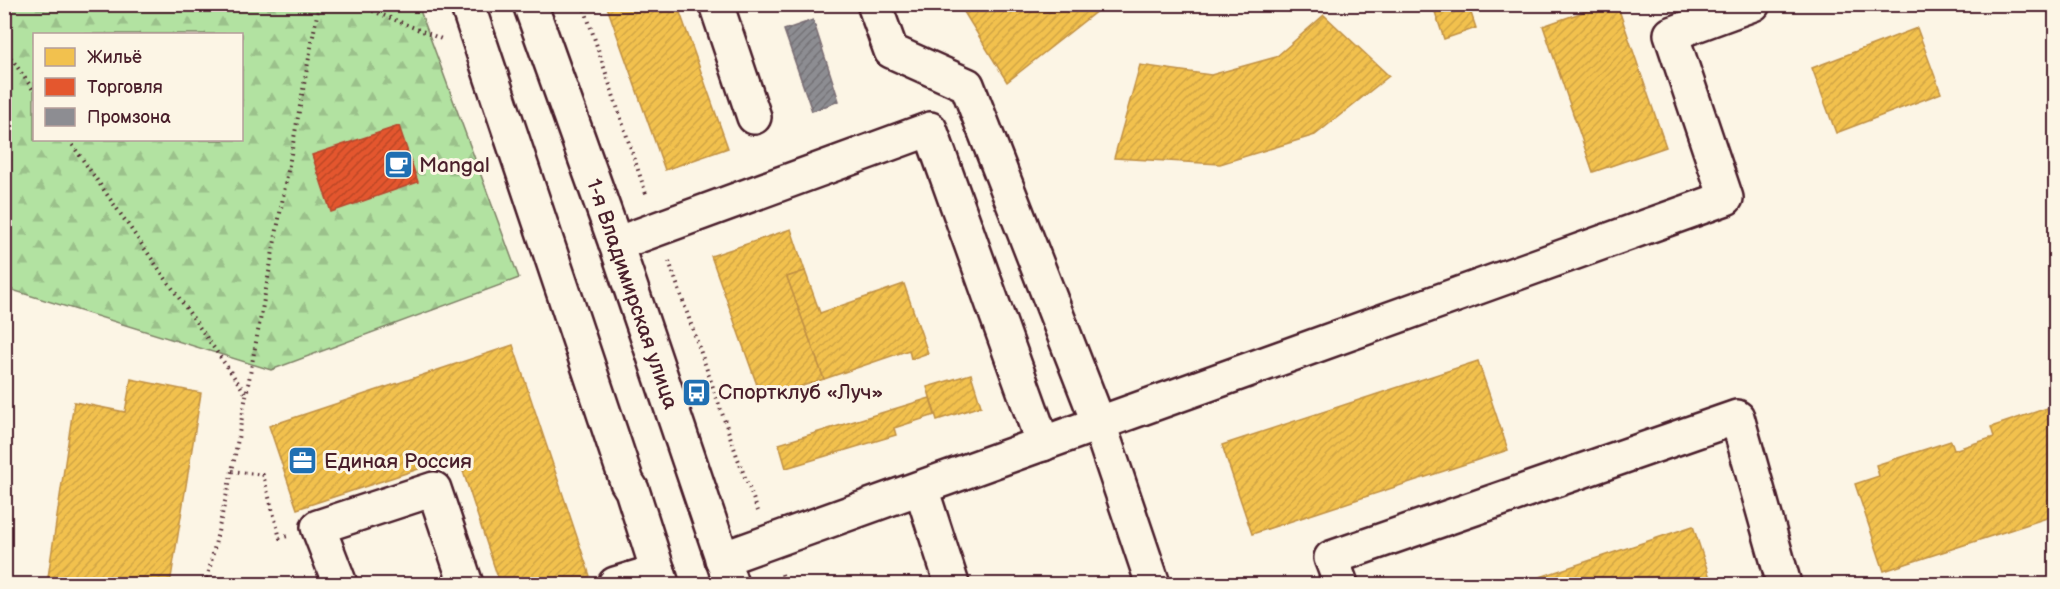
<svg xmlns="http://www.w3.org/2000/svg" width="2060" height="589" viewBox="0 0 2060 589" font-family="'Balsamiq Sans',sans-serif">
	<defs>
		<pattern id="forest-firs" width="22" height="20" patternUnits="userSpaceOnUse" patternTransform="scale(1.5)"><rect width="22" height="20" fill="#b2e2a1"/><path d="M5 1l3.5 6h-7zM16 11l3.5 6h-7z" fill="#9bc18b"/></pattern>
		<pattern id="homes-hatch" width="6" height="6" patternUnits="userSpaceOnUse" patternTransform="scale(1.5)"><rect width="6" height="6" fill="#f2c14e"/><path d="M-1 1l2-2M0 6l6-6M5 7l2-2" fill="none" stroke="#d1a544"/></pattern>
		<pattern id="shops-hatch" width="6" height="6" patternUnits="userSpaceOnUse" patternTransform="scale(1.5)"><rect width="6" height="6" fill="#e4572e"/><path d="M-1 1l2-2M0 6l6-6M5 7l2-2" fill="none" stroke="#bb4727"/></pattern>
		<pattern id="industry-hatch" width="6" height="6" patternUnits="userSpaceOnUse" patternTransform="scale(1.5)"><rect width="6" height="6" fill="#8d8d92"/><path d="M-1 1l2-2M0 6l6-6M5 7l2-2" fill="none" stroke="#757377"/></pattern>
	</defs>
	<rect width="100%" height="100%" fill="#fcf5e5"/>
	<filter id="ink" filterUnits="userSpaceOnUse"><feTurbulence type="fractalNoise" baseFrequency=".0167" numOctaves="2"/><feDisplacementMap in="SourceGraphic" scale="12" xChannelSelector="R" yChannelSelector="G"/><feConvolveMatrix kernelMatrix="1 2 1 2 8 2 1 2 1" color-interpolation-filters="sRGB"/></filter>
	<g filter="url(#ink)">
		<path fill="url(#forest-firs)" stroke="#7e8066" stroke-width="1.5" fill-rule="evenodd" d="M4,5H418L519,278L271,370L12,290L4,269ZM34,34H242V140H34Z"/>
		<g fill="url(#homes-hatch)" stroke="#c09044" stroke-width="1.5">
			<polygon points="606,4 677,4 728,148 665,170"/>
			<polygon points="962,4 1094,4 1098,10 1007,82 964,12"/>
			<polygon points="1436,4 1468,4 1476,28 1444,39 1433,6"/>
			<polygon points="1606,4 1617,4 1666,147 1593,172 1543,26"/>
			<polygon points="1324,15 1389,76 1315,135 1220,164 1114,158 1140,65 1211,75 1276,57"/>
			<polygon points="1917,28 1941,93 1836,133 1812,68"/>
			<polygon points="791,229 805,271 787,277 824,379 762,399 711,256"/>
			<polygon points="805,271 820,313 904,284 928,353 911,359 909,350 824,379 787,277"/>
			<polygon points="513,345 590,576 563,584 500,584 458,456 297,509 269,426"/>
			<polygon points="1478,361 1508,450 1252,534 1222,445"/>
			<polygon points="971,374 981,406 937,420 927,387"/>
			<polygon points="131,379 201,393 170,584 47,584 74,402 125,412"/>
			<polygon points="930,398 935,415 894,428 896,435 786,468 779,444"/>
			<polygon points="2056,405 2056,515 1884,571 1855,484 1879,476 1876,465 1951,441 1954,450 1994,437 1991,427"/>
			<polygon points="1693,526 1712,584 1523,584 1522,583"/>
		</g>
		<polygon fill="url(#shops-hatch)" stroke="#b6462d" stroke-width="1.5" points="399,126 418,182 331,212 312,155"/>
		<polygon fill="url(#industry-hatch)" stroke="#796c73" stroke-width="1.5" points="813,20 839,101 812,111 784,30"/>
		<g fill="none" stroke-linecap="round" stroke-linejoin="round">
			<defs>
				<g id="minor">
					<polyline points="716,4 754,117"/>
					<polyline points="874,4 891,51 967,85 1099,424 1153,584"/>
					<polyline points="616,244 930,129 1043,444"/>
					<polyline points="921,488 952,584"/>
					<polyline points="722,559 1726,198 1671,34 1753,4"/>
					<polyline points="340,584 318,527 434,489 466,584"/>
					<polyline points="615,584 658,571"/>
					<polyline points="1341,584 1331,558 1737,417 1784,584"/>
				</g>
				<g id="major">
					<polyline points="467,4 627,482 632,490 662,584"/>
					<polyline points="530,4 616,244 731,584"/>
				</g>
			</defs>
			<use href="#minor" stroke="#4a1f2b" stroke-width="38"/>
			<use href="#major" stroke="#4a1f2b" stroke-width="38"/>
			<g stroke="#4a1f2b" stroke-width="4" stroke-dasharray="1.5 4.5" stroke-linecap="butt">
				<polyline points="356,4 444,40"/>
				<polyline points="583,4 647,197"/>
				<polyline points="4,48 34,91"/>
				<polyline points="69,140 246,394"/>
				<polyline points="669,261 738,459 758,511"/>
				<polyline points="232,471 263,475 280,538 288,536"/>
				<polyline points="782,574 785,584"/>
				<polyline points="206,584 232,471 319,4"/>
			</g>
			<use href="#minor" stroke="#fcf5e5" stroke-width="33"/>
			<use href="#major" stroke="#fcf5e5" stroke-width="33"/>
		</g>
	</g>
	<defs>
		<symbol id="cafe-square" viewBox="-11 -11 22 22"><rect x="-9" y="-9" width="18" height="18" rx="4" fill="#1f6fb2" stroke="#fcf5e5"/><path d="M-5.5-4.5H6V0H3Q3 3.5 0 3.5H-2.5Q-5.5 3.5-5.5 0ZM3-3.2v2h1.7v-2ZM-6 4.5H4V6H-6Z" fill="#fff"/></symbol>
		<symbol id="bus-square" viewBox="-11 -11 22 22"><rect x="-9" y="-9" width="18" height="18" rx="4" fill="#1f6fb2" stroke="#fcf5e5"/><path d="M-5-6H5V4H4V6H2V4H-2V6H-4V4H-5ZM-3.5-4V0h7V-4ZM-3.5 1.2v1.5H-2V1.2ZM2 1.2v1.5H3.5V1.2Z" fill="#fff"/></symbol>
		<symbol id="office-square" viewBox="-11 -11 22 22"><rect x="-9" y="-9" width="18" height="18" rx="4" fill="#1f6fb2" stroke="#fcf5e5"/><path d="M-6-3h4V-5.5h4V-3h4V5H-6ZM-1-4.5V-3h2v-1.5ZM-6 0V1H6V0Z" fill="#fff"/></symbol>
	</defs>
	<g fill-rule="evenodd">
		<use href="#cafe-square" x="382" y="148" width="33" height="33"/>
		<use href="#bus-square" x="680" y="376" width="33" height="33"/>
		<use href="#office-square" x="286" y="444" width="33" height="33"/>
	</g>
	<g text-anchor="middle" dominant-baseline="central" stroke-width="6" stroke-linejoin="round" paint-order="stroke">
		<g font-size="21" fill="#4a1f2b" stroke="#fcf5e5" text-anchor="start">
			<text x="419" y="165">Mangal</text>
			<text x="718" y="392">Спортклуб «Луч»</text>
			<text x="324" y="461">Единая Россия</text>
		</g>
		<g font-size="21" fill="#4a1f2b" stroke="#fcf5e5">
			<text transform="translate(632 294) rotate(71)">1-я Владимирская улица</text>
		</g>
	</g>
	<rect width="2060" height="589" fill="none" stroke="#fcf5e5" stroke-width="24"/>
	<rect x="12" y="12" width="2036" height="565" fill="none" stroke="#4a1f2b" stroke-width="2" filter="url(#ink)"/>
	<rect x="33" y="33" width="210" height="108" fill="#fcf5e5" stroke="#b59f9b" stroke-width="1.5"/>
	<rect x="45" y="48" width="30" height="18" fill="#f2c14e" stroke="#b59f9b" stroke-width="1.5"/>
	<text x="87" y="63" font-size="18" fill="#4a1f2b">Жильё</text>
	<rect x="45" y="78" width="30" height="18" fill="#e4572e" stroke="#b59f9b" stroke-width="1.5"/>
	<text x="87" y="93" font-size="18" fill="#4a1f2b">Торговля</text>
	<rect x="45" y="108" width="30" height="18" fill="#8d8d92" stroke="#b59f9b" stroke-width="1.5"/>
	<text x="87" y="123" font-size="18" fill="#4a1f2b">Промзона</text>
</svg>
